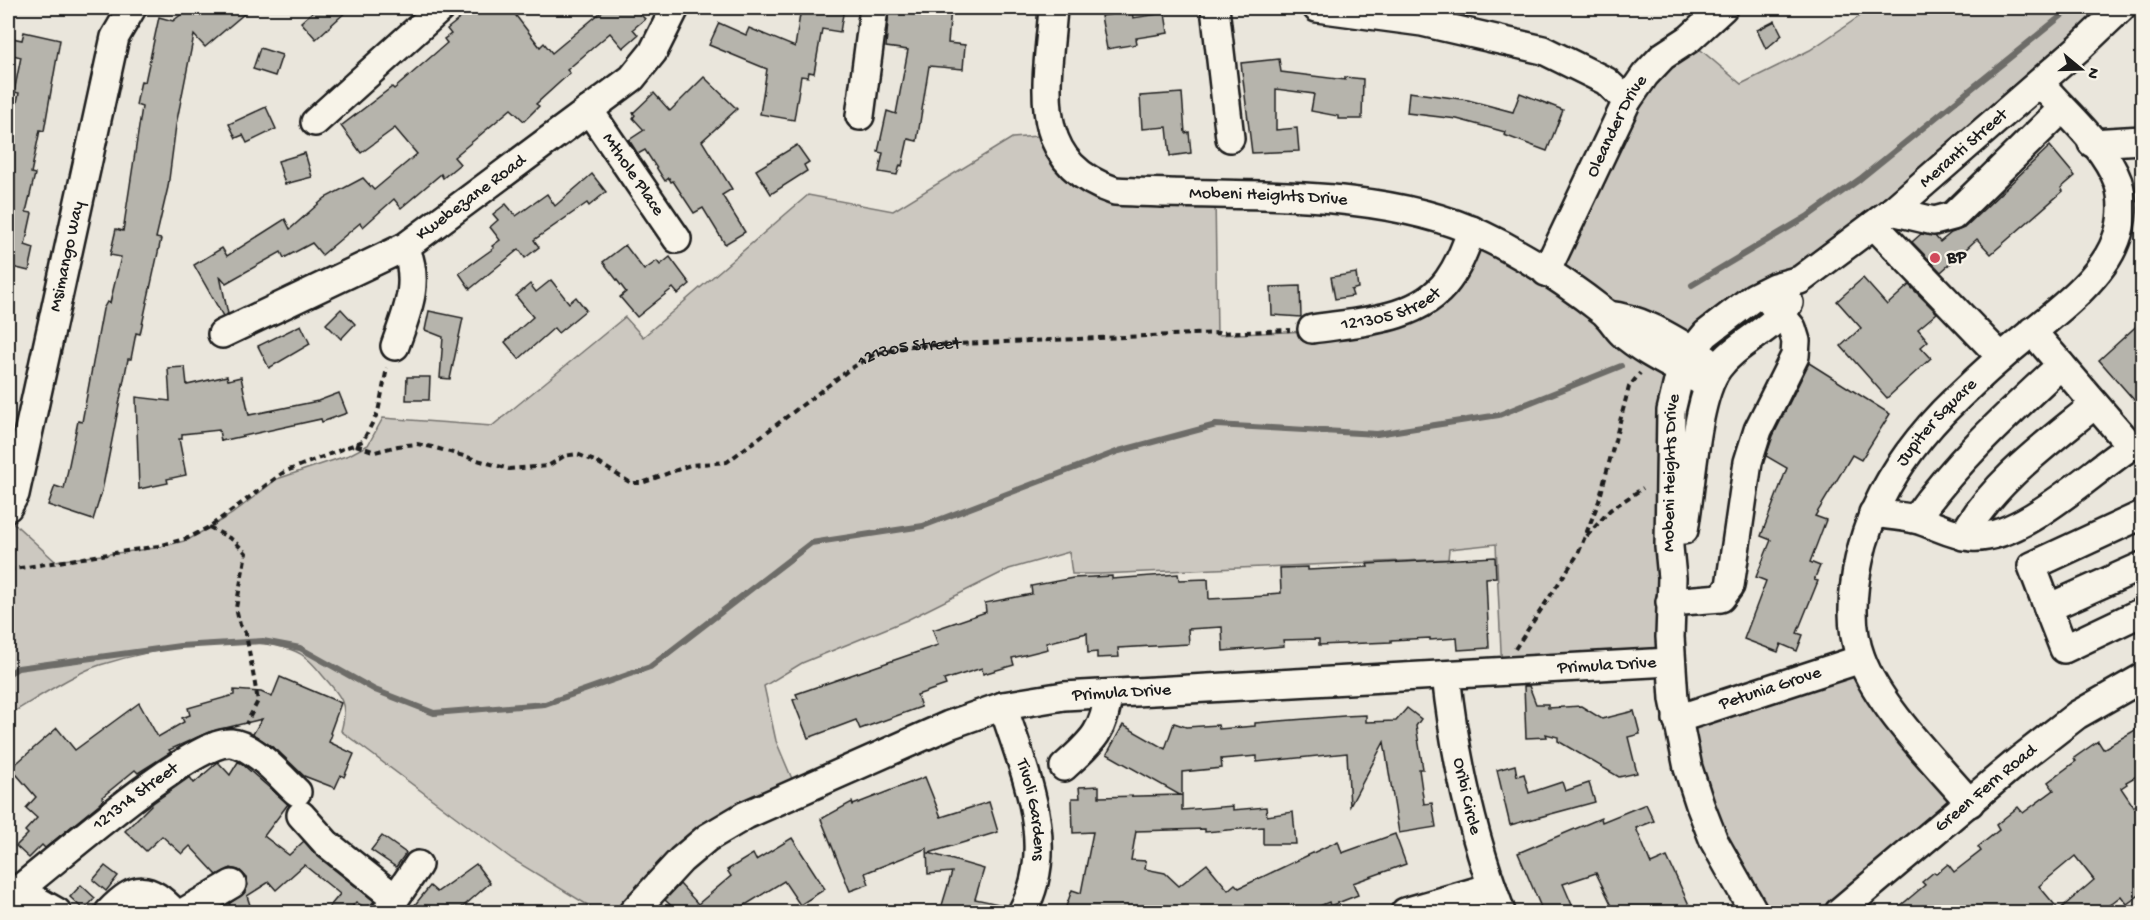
<svg xmlns="http://www.w3.org/2000/svg" width="2150" height="920" viewBox="0 0 2150 920" font-family="'Gochi Hand',sans-serif">
	<rect width="100%" height="100%" fill="#eae6dc"/>
	<filter id="ink" filterUnits="userSpaceOnUse"><feTurbulence type="fractalNoise" baseFrequency=".0167" numOctaves="2"/><feDisplacementMap in="SourceGraphic" scale="12" xChannelSelector="R" yChannelSelector="G"/><feConvolveMatrix kernelMatrix="1 2 1 2 8 2 1 2 1" color-interpolation-filters="sRGB"/></filter>
	<g filter="url(#ink)">
		<g fill="#ccc8c0" stroke="#74726e" stroke-width="1.5">
			<path d="M1872,8H2122L1800,281L1729,356L1680,552L1670,662L1502,672L1496,544L1449,549L1448,559L1099,574H1072L1069,552L1009,569L907,620L802,663L764,686L776,741L795,786L632,912H599L512,859L341,731C349,704 341,696 323,676C315,666 305,654 292,650C245,632 148,650 100,665C74,673 33,701 8,715V518L55,561L156,548L188,540L232,514L277,479L349,455L368,445L383,418L492,426L625,317L643,337L808,195L893,211L1012,138L1051,135L1081,175L1215,196L1217,335L1310,331L1416,309L1472,231L1545,273L1627,102L1689,40L1741,84L1810,50Z"/>
			<polygon points="1860,661 1970,802 1838,912 1754,912 1677,720"/>
		</g>
		<g fill="none" stroke-linecap="round" stroke-linejoin="round">
			<g stroke="#6d6c68" stroke-width="6">
				<polyline points="1692,285 1808,216 1860,179 2071,8"/>
				<polyline points="8,674 18,668 180,646 263,641 300,648 375,690 434,713 545,704 650,667 811,543 923,526 1119,451 1216,425 1377,434 1499,415 1621,366"/>
			</g>
		</g>
		<g fill="#b6b4ac" stroke="#1c1c1c" stroke-width="1.5" fill-rule="evenodd">
			<polygon points="189,8 251,8 205,47 194,35 176,125 168,187 156,238 161,239 140,334 136,333 131,359 128,359 102,491 93,520 48,505 55,486 64,489 78,421 82,422 103,309 107,302 110,303 121,257 110,255 116,229 123,231 142,107 136,105 141,81 145,82 159,17 173,21"/>
			<polygon points="317,8 350,8 316,39 301,22"/>
			<polygon points="473,8 510,8 540,47 544,43 552,53 606,8 634,8 645,19 633,29 638,35 623,48 610,33 567,70 570,73 536,104 539,106 524,121 511,109 454,157 460,164 443,178 441,174 401,208 394,199 363,227 360,223 322,255 312,243 284,258 281,252 226,283 220,276 228,314 223,316 194,265 222,248 227,256 285,219 290,229 325,198 363,178 374,190 417,154 395,128 361,153 341,126 392,87 394,89 447,43 444,39 451,34 447,29"/>
			<polygon points="801,8 844,8 840,32 822,29 814,73 809,72 808,77 801,76 794,120 760,114 767,69 709,45 719,23 746,35 749,28 795,47"/>
			<polygon points="889,8 951,8 948,43 965,45 963,69 929,66 917,141 908,139 902,166 900,165 897,175 879,172 883,153 878,152 887,111 896,114 908,50 886,47"/>
			<polygon points="1132,11 1133,18 1165,13 1168,33 1136,38 1137,44 1107,49 1101,16"/>
			<polygon points="1775,21 1782,35 1766,49 1757,30"/>
			<polygon points="24,32 60,40 44,131 40,130 31,173 35,174 26,212 32,213 25,245 34,248 29,271 8,266 8,143 19,93 14,92 21,57 9,54 12,38 22,40"/>
			<polygon points="260,48 282,55 275,76 253,69"/>
			<polygon points="1279,59 1281,72 1345,80 1345,77 1363,79 1362,119 1338,119 1338,116 1311,111 1314,94 1276,89 1276,130 1297,128 1299,151 1252,153 1241,63"/>
			<polygon points="704,77 737,109 702,141 732,189 722,195 745,232 725,244 703,208 694,213 673,181 671,182 669,178 665,181 645,150 638,154 629,140 644,130 633,118 635,115 633,113 654,93 670,111"/>
			<polygon points="1409,92 1468,100 1513,112 1520,93 1563,110 1547,151 1504,135 1505,132 1457,119 1407,113"/>
			<polygon points="1182,93 1185,133 1189,132 1191,153 1170,156 1167,127 1142,129 1140,96"/>
			<polygon points="266,107 276,129 247,143 243,135 236,138 229,124"/>
			<polygon points="797,145 809,162 804,165 807,171 771,194 756,170"/>
			<polygon points="2050,146 2075,176 2061,188 2063,191 1991,254 1977,239 1941,272 1912,242 1921,234 1935,236 1940,242 1951,233 1964,228"/>
			<polygon points="305,153 312,177 285,184 278,161"/>
			<polygon points="592,174 606,192 589,206 587,203 534,240 539,247 525,258 519,249 470,289 459,273 494,248 492,246 500,240 490,227 498,220 493,214 506,204 516,216 547,194 555,206"/>
			<polygon points="625,245 644,270 657,261 660,265 670,257 690,284 678,294 673,288 637,317 620,297 626,292 603,262"/>
			<polygon points="1356,273 1358,288 1351,290 1353,296 1335,299 1331,277"/>
			<polygon points="1863,278 1887,305 1909,285 1937,313 1918,329 1928,341 1921,347 1931,358 1887,398 1841,346 1861,328 1837,301"/>
			<polygon points="551,280 569,303 576,297 586,310 558,333 554,328 519,359 505,342 533,317 516,296 530,284 536,292"/>
			<polygon points="1300,286 1301,317 1272,315 1271,287"/>
			<polygon points="341,309 355,324 341,339 326,324"/>
			<polygon points="429,311 463,318 450,379 440,378 443,337 425,330"/>
			<polygon points="2142,321 2142,409 2099,360"/>
			<polygon points="301,325 310,344 269,368 258,346"/>
			<polygon points="1809,363 1890,414 1861,460 1852,455 1815,516 1826,520 1810,562 1820,566 1814,580 1818,581 1797,633 1803,635 1797,651 1781,644 1778,652 1744,639 1766,581 1756,577 1771,540 1761,536 1787,468 1766,456 1773,436"/>
			<polygon points="185,367 187,385 227,376 228,380 241,377 249,415 318,401 339,393 347,413 322,422 321,419 221,441 219,430 182,434 182,439 179,439 186,475 167,479 168,483 139,489 136,397 170,401 168,368"/>
			<polygon points="407,377 430,377 429,400 406,400"/>
			<polygon points="1495,557 1496,577 1486,578 1489,648 1458,650 1457,638 1430,640 1430,638 1391,640 1391,642 1319,645 1319,639 1283,640 1284,646 1223,651 1222,627 1188,629 1189,644 1118,648 1119,657 1097,658 1097,652 1088,653 1087,633 1046,643 1048,649 1012,658 1014,665 983,674 982,668 944,680 946,685 917,695 921,707 860,729 856,720 808,738 793,700 798,698 796,694 938,645 933,630 986,612 985,603 1032,594 1031,586 1073,578 1112,576 1112,579 1178,574 1179,580 1208,579 1209,599 1268,596 1268,594 1281,593 1280,568 1308,567 1308,570 1368,567 1367,564"/>
			<polygon points="280,677 341,703 330,733 332,734 329,742 354,754 344,777 341,775 335,788 304,776 277,750 253,734 262,719 209,732 169,750 171,752 138,773 135,770 102,797 104,799 99,804 45,848 42,845 29,858 16,846 28,834 25,831 37,818 26,808 36,797 11,768 57,728 75,750 139,703 158,737 184,722 182,718 190,715 188,708 234,695 234,690 261,692 272,697"/>
			<polygon points="1524,686 1529,686 1536,704 1548,704 1548,708 1581,706 1602,719 1634,711 1640,734 1628,737 1637,773 1619,777 1558,741 1558,737 1546,734 1547,737 1526,738"/>
			<polygon points="1407,708 1421,719 1416,726 1423,769 1419,769 1424,804 1432,803 1436,827 1399,833 1384,742 1350,806 1347,753 1257,762 1257,756 1221,759 1222,768 1182,772 1182,810 1233,806 1233,810 1266,807 1267,816 1293,812 1296,844 1263,844 1263,827 1205,832 1205,829 1136,831 1131,860 1146,861 1145,869 1165,873 1179,886 1207,864 1228,890 1235,884 1239,888 1338,841 1342,853 1395,834 1406,864 1353,883 1358,895 1330,906 1329,902 1306,912 1064,912 1072,890 1081,893 1093,832 1073,833 1072,798 1080,798 1079,787 1099,786 1099,797 1180,795 1107,754 1123,725 1165,749 1174,723 1186,727 1218,725 1219,729 1255,726 1255,723 1344,716 1366,715 1366,722 1396,721"/>
			<path d="M2142,726V773L2126,782L2127,784L2121,788L2142,819V893L2127,904L2121,896L2100,912H1893L1925,885L1922,882L1934,872L1936,874L1948,864L1954,872L1981,851L1978,847L1999,830L1996,825L2018,807L2023,813L2054,790L2048,782L2076,761L2074,758L2098,741L2103,749ZM2075,856L2094,880L2059,910L2039,886Z"/>
			<polygon points="218,762 230,775 238,762 241,763 288,804 264,836 289,855 304,841 316,855 374,901 367,909 356,902 348,912 325,912 340,894 304,865 276,890 269,882 247,896 251,908 235,912 229,904 245,892 248,885 246,877 240,871 231,868 217,875 190,846 182,854 162,836 146,851 125,831 153,803 190,777 194,783"/>
			<polygon points="1515,765 1517,776 1524,774 1529,793 1562,782 1565,791 1589,783 1595,802 1510,825 1497,770"/>
			<polygon points="925,777 941,817 989,802 998,832 929,853 984,869 975,899 1004,905 1004,912 940,912 952,872 928,874 927,848 865,873 869,884 850,891 821,819 852,802 853,805"/>
			<polygon points="1646,804 1654,821 1636,828 1651,864 1667,857 1690,907 1680,912 1615,912 1596,873 1563,884 1575,912 1543,912 1518,853 1601,818 1602,822"/>
			<polygon points="382,836 406,853 396,867 371,850"/>
			<polygon points="792,838 825,889 800,905 784,881 734,912 678,912 665,900 680,884 698,904 731,876 727,870 753,854 756,860"/>
			<polygon points="476,864 490,883 457,912 409,912 430,886 437,892"/>
			<polygon points="105,866 118,876 106,891 93,880"/>
			<polygon points="81,885 95,898 84,910 70,897"/>
		</g>
		<g fill="none" stroke-linecap="round" stroke-linejoin="round">
			<defs>
				<g id="minor">
					<path id="s2" d="M1053,8C1048,81 1026,162 1115,191C1230,198 1378,185 1482,235C1525,255 1567,283 1604,312C1611,318 1616,327 1622,333C1647,355 1680,368 1707,385"/>
					<polyline points="1215,8 1230,138"/>
					<polyline points="1317,8 1422,22 1543,50 1606,81 1627,101"/>
					<path id="s3" d="M589,110L677,239"/>
					<polyline points="860,116 874,8"/>
					<polyline points="315,122 441,8"/>
					<polyline points="2092,143 2142,140"/>
					<polyline points="1892,211 1934,221 1953,216 2062,109"/>
					<polyline points="1874,225 2001,357"/>
					<path id="s4" d="M1546,272L1627,101L1645,75L1663,56L1689,39L1723,8"/>
					<path d="M1607,315C1645,319 1674,340 1706,359"/>
					<path id="s5" d="M1312,329C1357,322 1419,321 1448,280C1459,265 1465,248 1472,230"/>
					<path id="s6" d="M222,334L405,247L632,78L653,52L675,8"/>
					<path d="M395,346C407,312 421,282 405,247"/>
					<path id="s7" d="M8,507L15,494L115,37L132,8"/>
					<path d="M1873,513C1887,515 1901,516 1915,519C1934,524 1951,535 1972,537C2020,541 2091,472 2131,446L2032,331"/>
					<polyline points="2142,515 2032,566 2048,608 2142,566"/>
					<path d="M1915,519C1958,459 2007,415 2061,365"/>
					<path d="M1684,530C1692,487 1695,400 1718,368C1738,341 1773,331 1789,303"/>
					<path d="M1963,536C1993,482 2048,443 2094,405"/>
					<polyline points="1670,602 1721,598 1730,586 1748,462 1758,430 1795,356 1796,341 1792,328 1763,293"/>
					<polyline points="2048,608 2064,649 2142,612"/>
					<path id="s8" d="M1446,675C1455,758 1472,835 1501,912"/>
					<path id="s9" d="M1003,706C1024,772 1059,846 1022,912"/>
					<path id="s10" d="M1677,719L1861,659"/>
					<path d="M1064,767C1090,743 1105,732 1108,694"/>
					<path id="s11" d="M1970,803C1936,763 1879,707 1861,658C1849,627 1852,592 1859,560C1871,503 1903,454 1943,412C1962,393 1982,374 2003,356C2038,325 2100,285 2116,240C2123,223 2124,200 2118,182C2104,144 2065,113 2040,83"/>
					<polyline points="301,815 326,843 395,898"/>
					<path id="s12" d="M57,912L18,890C55,862 193,739 231,743C254,745 281,777 297,792"/>
					<path d="M109,912C136,884 148,885 174,912"/>
					<polyline points="184,912 232,884"/>
					<polyline points="386,912 418,865"/>
					<path id="s13" d="M633,912L681,860L707,838L746,815L949,725L1003,706L1064,696L1670,662"/>
					<polyline points="1405,912 1492,887"/>
					<path id="s14" d="M1754,912L1714,841L1700,805L1688,768L1674,699L1670,637L1672,578L1669,547L1671,411L1681,369L1692,351L1706,334L1754,297L1774,287L1800,280L1892,211L2079,48L2121,8"/>
					<path id="s15" d="M1839,912L2018,761L2077,715L2142,678"/>
				</g>
			</defs>
			<use href="#minor" stroke="#1c1c1c" stroke-width="32"/>
			<g stroke="#1c1c1c" stroke-width="4" stroke-dasharray="6 4.5" stroke-linecap="butt">
				<path id="s1" d="M356,445L375,452L398,446L417,444L432,447L509,469L548,466L564,456L577,454L597,462L631,483H642L690,465L727,462L850,369L875,354L911,346L1290,330"/>
				<polyline points="209,527 233,540 246,553 236,608 240,625 246,634 258,701 246,724"/>
				<polyline points="1587,536 1610,510 1643,488"/>
				<polyline points="8,570 158,546 188,538 209,527 284,472 363,441 378,412 387,368"/>
				<polyline points="1515,649 1578,554 1599,501 1629,387 1640,373"/>
			</g>
			<use href="#minor" stroke="#f7f3e8" stroke-width="27"/>
		</g>
	</g>
	<circle fill="#d1495b" stroke="#f7f3e8" stroke-width="2" cx="1935" cy="258" r="6"/>
	<g text-anchor="middle" dominant-baseline="central" stroke-width="4.5" stroke-linejoin="round" paint-order="stroke">
		<g font-size="18" fill="#1c1c1c" stroke="#f7f3e8">
			<text stroke="none"><textPath href="#s4" startOffset="162">Oleander Drive</textPath></text>
			<text stroke="none"><textPath href="#s14" startOffset="924">Meranti Street</textPath></text>
			<text stroke="none"><textPath href="#s3" startOffset="78">Mthole Place</textPath></text>
			<text stroke="none"><textPath href="#s6" startOffset="285">Kwebezane Road</textPath></text>
			<text stroke="none"><textPath href="#s2" startOffset="368">Mobeni Heights Drive</textPath></text>
			<text stroke="none"><textPath href="#s7" startOffset="258">Msimango Way</textPath></text>
			<text stroke="none"><textPath href="#s5" startOffset="82">121305 Street</textPath></text>
			<text stroke="none"><textPath href="#s1" startOffset="608">121305 Street</textPath></text>
			<text stroke="none"><textPath href="#s11" startOffset="442">Jupiter Square</textPath></text>
			<text stroke="none"><textPath href="#s14" startOffset="456">Mobeni Heights Drive</textPath></text>
			<text stroke="none"><textPath href="#s13" startOffset="1035">Primula Drive</textPath></text>
			<text stroke="none"><textPath href="#s10" startOffset="98">Petunia Grove</textPath></text>
			<text stroke="none"><textPath href="#s13" startOffset="549">Primula Drive</textPath></text>
			<text stroke="none"><textPath href="#s15" startOffset="192">Green Fern Road</textPath></text>
			<text stroke="none"><textPath href="#s8" startOffset="123">Oribi Circle</textPath></text>
			<text stroke="none"><textPath href="#s12" startOffset="195">121314 Street</textPath></text>
			<text stroke="none"><textPath href="#s9" startOffset="108">Tivoli Gardens</textPath></text>
		</g>
		<g font-size="18" font-weight="bold" fill="#1c1c1c" stroke="#f7f3e8" text-anchor="start">
			<text x="1947" y="258">BP</text>
		</g>
	</g>
	<rect width="2150" height="920" fill="none" stroke="#f7f3e8" stroke-width="30"/>
	<rect x="15" y="15" width="2120" height="890" fill="none" stroke="#1c1c1c" stroke-width="2" filter="url(#ink)"/>
	<g transform="translate(2081 69) rotate(109)" stroke="#f7f3e8" stroke-width="4.5" paint-order="stroke">
	<path d="M0-4.5L10 22L0 15L-10 22Z" fill="#1c1c1c"/>
	<text y="-9" font-size="16" font-weight="bold" text-anchor="middle" fill="#1c1c1c">N</text>
	</g>
</svg>
